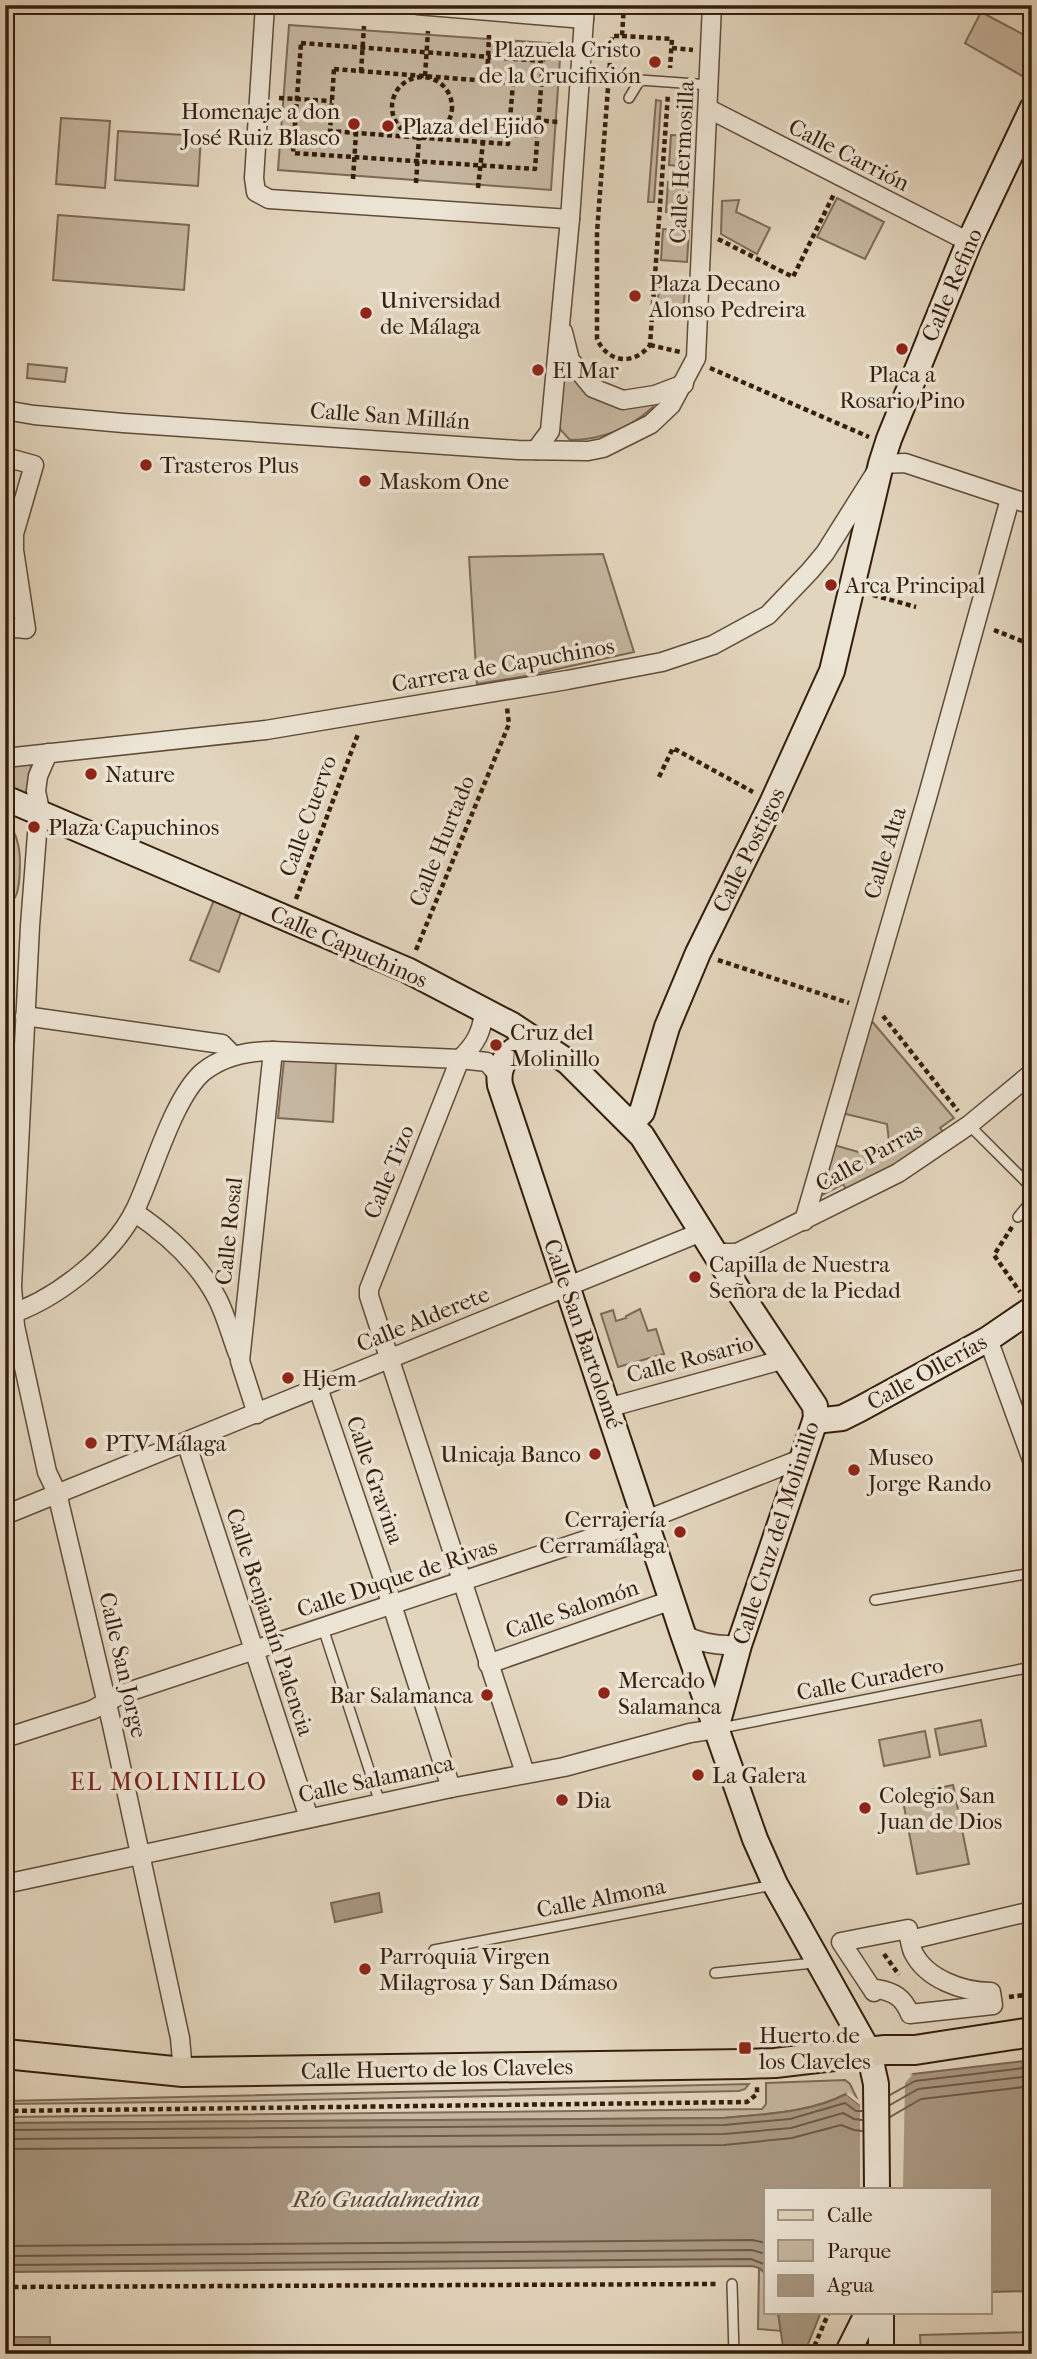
<svg xmlns="http://www.w3.org/2000/svg" width="1037" height="2359" viewBox="0 0 1037 2359" font-family="'IM FELL French Canon',serif">
	<rect width="100%" height="100%" fill="#e2d5bd"/>
	<filter id="stains"><feTurbulence type="fractalNoise" baseFrequency=".00286" numOctaves="4"/><feColorMatrix values="0 0 0 0 .2 0 0 0 0 .09 0 0 0 0 .02 0 0 0 .5 -.17"/></filter>
	<radialGradient id="worn" r=".72"><stop offset=".6" stop-color="#630" stop-opacity="0"/><stop offset="1" stop-color="#630" stop-opacity=".3"/></radialGradient>
	<g fill="#c5b69f" stroke="#7e6a56" stroke-width="2">
		<polygon points="981,12 1032,39 1031,81 965,43"/>
		<polygon points="289,25 561,44 551,190 278,170"/>
		<polygon points="656,100 661,101 654,202 648,202"/>
		<polygon points="61,118 110,121 105,188 56,184"/>
		<polygon points="118,131 201,136 198,186 115,180"/>
		<polygon points="671,135 691,136 689,167 669,165"/>
		<polygon points="668,182 689,184 686,214 666,212"/>
		<polygon points="837,198 884,222 865,259 817,237"/>
		<polygon points="739,200 736,212 770,228 757,254 721,234 722,201"/>
		<polygon points="58,215 189,225 184,290 53,280"/>
		<polygon points="663,229 689,231 687,262 661,260"/>
		<polygon points="660,278 686,280 683,312 657,309"/>
		<polygon points="28,364 67,368 65,382 27,378"/>
		<path d="M561,364L568,370L652,404L653,407C629,429 603,440 570,440L558,427Z"/>
		<polygon points="603,554 634,652 526,676 477,684 469,557"/>
		<polygon points="28,763 31,767 26,793 23,795 5,788 5,766"/>
		<path d="M5,819C11,826 16,834 18,844C21,855 21,890 14,899C13,901 7,905 5,906Z"/>
		<polygon points="214,900 241,912 219,972 190,960"/>
		<polygon points="870,1019 954,1118 940,1128 945,1134 894,1169 848,1192 843,1184 822,1195 834,1145 862,1153 864,1149 889,1142 887,1124 842,1113"/>
		<polygon points="284,1060 336,1063 333,1122 278,1118"/>
		<polygon points="640,1309 648,1331 656,1329 664,1354 618,1367 601,1314 613,1310 616,1321 626,1318 626,1316"/>
		<polygon points="981,1720 986,1746 940,1755 935,1729"/>
		<polygon points="925,1731 930,1757 884,1766 879,1740"/>
		<polygon points="953,1785 969,1864 917,1874 902,1796"/>
		<path d="M845,2080L850,2084L860,2105L846,2094C809,2113 765,2114 724,2118L5,2123V2117L762,2109L766,2104V2083Z"/>
		<polygon points="749,2084 745,2089 739,2091 255,2101 5,2104 5,2101"/>
		<polygon points="759,2268 766,2274 766,2312 778,2312 781,2331 758,2329"/>
		<polygon points="1032,2332 1032,2343 991,2354 921,2354 920,2335"/>
	</g>
	<g fill="#a89781" stroke="#7a6753" stroke-width="2">
		<polygon points="379,1893 382,1912 335,1922 331,1903"/>
		<path d="M1032,2060V2291L990,2292V2189H766V2274L759,2268L752,2266L5,2272V2123L724,2118C765,2114 810,2113 846,2094L860,2105L913,2074Z"/>
		<polygon points="778,2312 821,2312 804,2354 784,2354"/>
		<rect x="10" y="2337" width="40" height="17"/>
	</g>
	<polygon fill="#e2d5bd" points="913,2074 905,2083 903,2189 860,2189 860,2105 846,2094 849,2092 860,2101 900,2077"/>
	<g fill="none" stroke-linecap="round" stroke-linejoin="round">
		<g stroke="#6f5a47" stroke-width="2">
			<polyline points="890,2095 915,2081 1032,2067"/>
			<polyline points="890,2105 918,2089 1032,2076"/>
			<polyline points="890,2117 921,2099 1032,2086"/>
			<polyline points="5,2130 724,2125 790,2119 845,2103 856,2111 862,2111"/>
			<polyline points="5,2139 724,2134 791,2128 843,2113 854,2119 862,2120"/>
			<polyline points="5,2149 724,2145 792,2138 841,2125 854,2130 862,2131"/>
			<polyline points="5,2246 752,2240 766,2243"/>
			<polyline points="5,2256 752,2250 766,2254"/>
			<polyline points="5,2265 751,2259 766,2265"/>
		</g>
		<defs>
			<g id="lane">
				<polyline points="629,98 640,80 710,85"/>
				<polyline points="969,1125 1032,1188"/>
				<polyline points="1018,1217 1032,1200"/>
				<polyline points="875,1600 1032,1573"/>
				<polyline points="323,1628 380,1803"/>
				<polyline points="721,1728 1032,1667"/>
				<polyline points="434,1950 773,1885"/>
				<polyline points="715,1973 814,1963"/>
				<polyline points="732,2284 734,2354"/>
			</g>
			<g id="street">
				<polyline points="265,5 254,178 256,192 269,199 570,219"/>
				<polyline points="417,5 584,19"/>
				<polyline points="709,109 969,242"/>
				<polyline points="563,332 570,360 593,388 623,400 655,395 684,384"/>
				<polyline points="5,410 34,415 123,423 518,450 588,451 603,448 651,424 671,405 696,358 712,5"/>
				<polyline points="536,450 550,431 570,219 585,5"/>
				<polyline points="5,457 34,465 14,534 14,550 26,629 5,627"/>
				<polyline points="48,753 38,776 36,791 41,815 37,834 30,926 12,1286 15,1326 47,1472 57,1493 112,1725 180,2038 183,2072"/>
				<polyline points="5,758 266,730 567,680 662,662 713,645 768,615 810,571 825,553 881,464 905,463 1032,505"/>
				<path d="M484,1009C483,1030 476,1044 460,1059L369,1289V1296L525,1773"/>
				<polyline points="25,1016 222,1044 234,1056"/>
				<path d="M134,1212C167,1234 198,1262 217,1298C226,1315 231,1336 238,1354"/>
				<polyline points="804,1221 927,798 1010,499"/>
				<polyline points="715,1253 737,1253 898,1173 969,1125 1032,1073"/>
				<path d="M5,1316C54,1301 112,1256 135,1210C153,1173 173,1098 203,1072C223,1056 248,1051 273,1051L460,1059L487,1062L499,1076"/>
				<polyline points="988,1339 1032,1460"/>
				<polyline points="318,1388 392,1605 451,1788"/>
				<polyline points="607,1408 778,1361 781,1358 781,1354"/>
				<polyline points="257,1414 240,1361 273,1051"/>
				<polyline points="186,1442 309,1818"/>
				<polyline points="5,1515 694,1235 705,1236"/>
				<path d="M683,1634C701,1644 719,1646 739,1645"/>
				<polyline points="488,1664 672,1600"/>
				<polyline points="5,1738 92,1710 122,1694 646,1520 798,1460 803,1461"/>
				<polyline points="5,1884 451,1788 564,1767 690,1733 716,1729"/>
				<path d="M908,1929C909,1936 910,1945 913,1952C926,1979 963,1992 991,1992L993,2005L910,2014C903,1997 894,1992 877,1989L874,1992L841,1942Z"/>
				<polyline points="910,1940 1032,1911"/>
			</g>
			<g id="secondary">
				<polyline points="5,798 407,970 512,1025 568,1062 642,1136 738,1290 815,1406 816,1418 739,1645 716,1729"/>
				<path d="M539,1042C516,1043 496,1060 500,1085L683,1634L755,1839L775,1884L869,2052L876,2084L877,2189"/>
				<polyline points="631,1123 642,1112 667,1027 698,953 772,803 832,671 881,464 889,439 969,242 1032,109"/>
				<polyline points="815,1421 842,1418 860,1409 988,1339 1032,1309"/>
				<polyline points="847,2354 868,2312"/>
				<polyline points="881,2354 881,2312"/>
			</g>
			<polyline id="primary" points="5,2054 183,2072 745,2064 775,2063 885,2050 915,2050 1032,2032"/>
		</defs>
		<use href="#lane" stroke="#614c39" stroke-width="12"/>
		<use href="#street" stroke="#614c39" stroke-width="21"/>
		<use href="#secondary" stroke="#361e0d" stroke-width="28"/>
		<use href="#primary" stroke="#361e0d" stroke-width="32"/>
		<g stroke="#361e0d" stroke-width="4.5" stroke-dasharray="5 3.5" stroke-linecap="butt">
			<path d="M624,5L622,36H612L597,232V339C608,363 634,366 650,345L668,94"/>
			<polyline points="622,36 672,39 670,68"/>
			<polygon points="301,43 543,61 535,169 293,153"/>
			<polyline points="672,48 693,50"/>
			<polygon points="334,69 513,83 508,144 330,131"/>
			<polyline points="361,72 364,26"/>
			<polyline points="425,76 428,31"/>
			<circle cx="422" cy="107" r="30"/>
			<polyline points="487,81 489,35"/>
			<polyline points="279,98 332,101"/>
			<polyline points="510,118 558,122"/>
			<polyline points="353,179 356,133"/>
			<polyline points="416,183 419,138"/>
			<polyline points="478,188 483,142"/>
			<polyline points="718,239 793,277 834,194"/>
			<polyline points="650,345 680,352"/>
			<polyline points="710,368 869,437"/>
			<polyline points="873,595 916,607"/>
			<polyline points="994,630 1032,645"/>
			<polyline points="659,777 673,748 753,792"/>
			<polyline points="5,849 5,881"/>
			<polyline points="296,899 358,734"/>
			<polyline points="416,950 509,724 507,708"/>
			<polyline points="718,960 849,1003"/>
			<polyline points="883,1016 958,1111"/>
			<polyline points="1012,1227 994,1255 1020,1292"/>
			<polyline points="884,1954 899,1975"/>
			<polyline points="1009,1997 1032,1994"/>
			<polyline points="5,2111 747,2102 757,2094 757,2087"/>
			<polyline points="5,2287 718,2284"/>
			<polyline points="811,2354 829,2312"/>
		</g>
		<use href="#lane" stroke="#ece4d4" stroke-width="9"/>
		<use href="#street" stroke="#ece4d4" stroke-width="18"/>
		<use href="#secondary" stroke="#ece4d4" stroke-width="24"/>
		<use href="#primary" stroke="#e2d5bd" stroke-width="28"/>
	</g>
	<g fill="#8f2418" stroke="#ece4d4" stroke-width="2.5">
		<circle cx="655" cy="62" r="7"/>
		<circle cx="354" cy="124" r="7"/>
		<circle cx="388" cy="126" r="7"/>
		<circle cx="635" cy="296" r="7"/>
		<circle cx="366" cy="313" r="7"/>
		<circle cx="902" cy="349" r="7"/>
		<circle cx="538" cy="370" r="7"/>
		<circle cx="146" cy="465" r="7"/>
		<circle cx="365" cy="481" r="7"/>
		<circle cx="831" cy="585" r="7"/>
		<circle cx="91" cy="774" r="7"/>
		<circle cx="34" cy="827" r="7"/>
		<circle cx="496" cy="1045" r="7"/>
		<circle cx="695" cy="1277" r="7"/>
		<circle cx="288" cy="1378" r="7"/>
		<circle cx="91" cy="1443" r="7"/>
		<circle cx="595" cy="1454" r="7"/>
		<circle cx="854" cy="1470" r="7"/>
		<circle cx="680" cy="1532" r="7"/>
		<circle cx="604" cy="1693" r="7"/>
		<circle cx="487" cy="1695" r="7"/>
		<circle cx="698" cy="1775" r="7"/>
		<circle cx="562" cy="1800" r="7"/>
		<circle cx="865" cy="1808" r="7"/>
		<circle cx="365" cy="1969" r="7"/>
		<rect x="738" y="2041" width="14" height="14" rx="3.5"/>
	</g>
	<g text-anchor="middle" dominant-baseline="central" stroke-width="7" stroke-linejoin="round" paint-order="stroke">
		<g font-size="23" fill="#361e0d" stroke="#ece4d4" text-anchor="start">
			<text x="641" y="49" text-anchor="end">Plazuela Cristo<tspan x="641" dy="26">de la Crucifixión</tspan></text>
			<text x="340" y="111" text-anchor="end">Homenaje a don<tspan x="340" dy="26">José Ruiz Blasco</tspan></text>
			<text x="402" y="126">Plaza del Ejido</text>
			<text x="649" y="283">Plaza Decano<tspan x="649" dy="26">Alonso Pedreira</tspan></text>
			<text x="380" y="300">Universidad<tspan x="380" dy="26">de Málaga</tspan></text>
			<text x="552" y="370">El Mar</text>
			<text x="902" y="374" text-anchor="middle">Placa a<tspan x="902" dy="26">Rosario Pino</tspan></text>
			<text x="160" y="465">Trasteros Plus</text>
			<text x="379" y="481">Maskom One</text>
			<text x="845" y="585">Arca Principal</text>
			<text x="105" y="774">Nature</text>
			<text x="48" y="827">Plaza Capuchinos</text>
			<text x="510" y="1032">Cruz del<tspan x="510" dy="26">Molinillo</tspan></text>
			<text x="709" y="1264">Capilla de Nuestra<tspan x="709" dy="26">Señora de la Piedad</tspan></text>
			<text x="302" y="1378">Hjem</text>
			<text x="105" y="1443">PTV Málaga</text>
			<text x="581" y="1454" text-anchor="end">Unicaja Banco</text>
			<text x="868" y="1457">Museo<tspan x="868" dy="26">Jorge Rando</tspan></text>
			<text x="666" y="1519" text-anchor="end">Cerrajería<tspan x="666" dy="26">Cerramálaga</tspan></text>
			<text x="618" y="1680">Mercado<tspan x="618" dy="26">Salamanca</tspan></text>
			<text x="473" y="1695" text-anchor="end">Bar Salamanca</text>
			<text x="712" y="1775">La Galera</text>
			<text x="879" y="1795">Colegio San<tspan x="879" dy="26">Juan de Dios</tspan></text>
			<text x="576" y="1800">Dia</text>
			<text x="379" y="1956">Parroquia Virgen<tspan x="379" dy="26">Milagrosa y San Dámaso</tspan></text>
			<text x="759" y="2035">Huerto de<tspan x="759" dy="26">los Claveles</tspan></text>
		</g>
		<g font-size="23" fill="#361e0d" stroke="#ece4d4">
			<text transform="translate(849 155) rotate(27)">Calle Carrión</text>
			<text transform="translate(682 162) rotate(-87)">Calle Hermosilla</text>
			<text transform="translate(952 285) rotate(-67)">Calle Refino</text>
			<text transform="translate(390 416) rotate(4)">Calle San Millán</text>
			<text transform="translate(503 665) rotate(-10)">Carrera de Capuchinos</text>
			<text transform="translate(308 816) rotate(-70)">Calle Cuervo</text>
			<text transform="translate(442 841) rotate(-68)">Calle Hurtado</text>
			<text transform="translate(749 850) rotate(-64)">Calle Postigos</text>
			<text transform="translate(885 853) rotate(-73)">Calle Alta</text>
			<text transform="translate(349 947) rotate(24)">Calle Capuchinos</text>
			<text transform="translate(869 1157) rotate(-29)">Calle Parras</text>
			<text transform="translate(389 1172) rotate(-68)">Calle Tizo</text>
			<text transform="translate(229 1231) rotate(-84)">Calle Rosal</text>
			<text transform="translate(423 1319) rotate(-22)">Calle Alderete</text>
			<text transform="translate(583 1334) rotate(71)">Calle San Bartolomé</text>
			<text transform="translate(690 1359) rotate(-15)">Calle Rosario</text>
			<text transform="translate(927 1372) rotate(-29)">Calle Ollerías</text>
			<text transform="translate(375 1480) rotate(71)">Calle Gravina</text>
			<text transform="translate(776 1533) rotate(-72)">Calle Cruz del Molinillo</text>
			<text transform="translate(397 1578) rotate(-18)">Calle Duque de Rivas</text>
			<text transform="translate(572 1609) rotate(-19)">Calle Salomón</text>
			<text transform="translate(270 1622) rotate(72)">Calle Benjamín Palencia</text>
			<text transform="translate(123 1665) rotate(77)">Calle San Jorge</text>
			<text transform="translate(870 1679) rotate(-11)">Calle Curadero</text>
			<text transform="translate(376 1779) rotate(-12)">Calle Salamanca</text>
			<text transform="translate(601 1898) rotate(-11)">Calle Almona</text>
			<text transform="translate(437 2069) rotate(-1)">Calle Huerto de los Claveles</text>
		</g>
		<g font-size="24" letter-spacing="2" fill="#7a1f14" stroke="#ece4d4">
			<text x="169" y="1782">EL MOLINILLO</text>
		</g>
		<g font-size="24" font-style="italic" fill="#5e4836" stroke="#ece4d4">
			<text x="386" y="2199">Río Guadalmedina</text>
		</g>
	</g>
	<rect width="1037" height="2359" fill="none" stroke="#e2d5bd" stroke-width="28"/>
	<rect x="7" y="7" width="1023" height="2345" fill="none" stroke="#361e0d" stroke-width="3.5"/>
	<rect x="14" y="14" width="1009" height="2331" fill="none" stroke="#361e0d" stroke-width="2"/>
	<rect x="764" y="2188" width="228" height="126" fill="#ece4d4" stroke="#a39584" stroke-width="2"/>
	<rect x="778" y="2210" width="35" height="10" fill="#e2d5bd" stroke="#a39584" stroke-width="2"/>
	<text x="827" y="2222" font-size="21" fill="#361e0d">Calle</text>
	<rect x="778" y="2240" width="35" height="21" fill="#c5b69f" stroke="#a39584" stroke-width="2"/>
	<text x="827" y="2258" font-size="21" fill="#361e0d">Parque</text>
	<rect x="778" y="2275" width="35" height="21" fill="#a89781" stroke="#a39584" stroke-width="2"/>
	<text x="827" y="2292" font-size="21" fill="#361e0d">Agua</text>
	<rect width="100%" height="100%" filter="url(#stains)"/>
	<rect width="100%" height="100%" fill="url(#worn)"/>
</svg>
